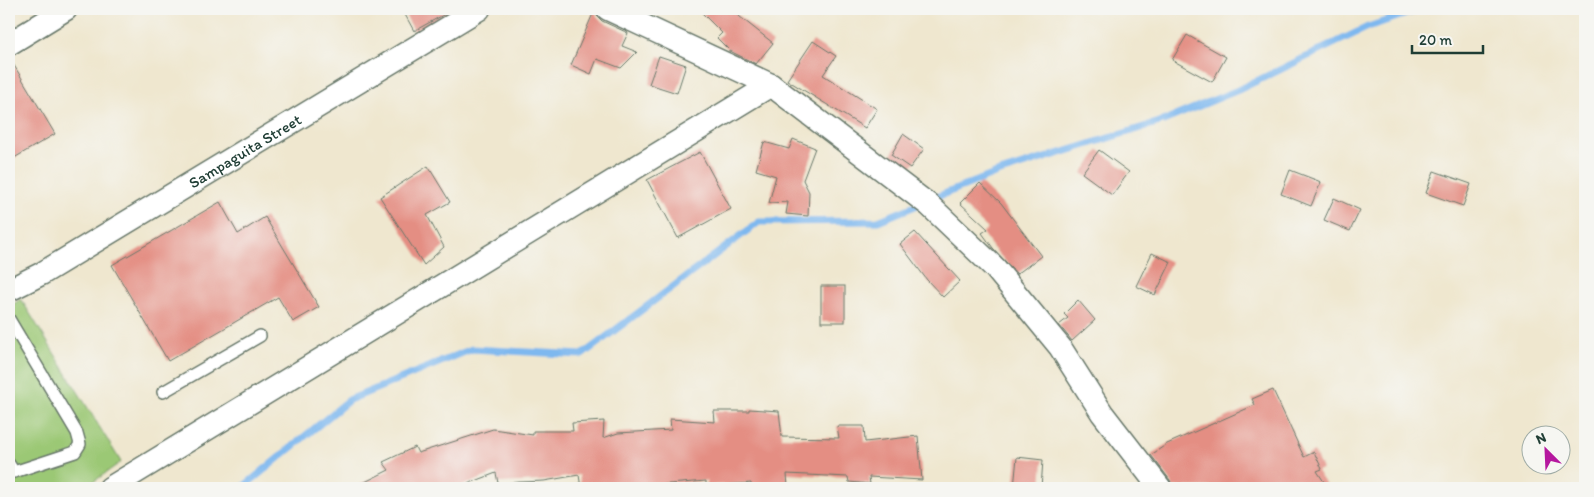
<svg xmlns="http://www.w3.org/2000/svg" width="1594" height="497" viewBox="0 0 1594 497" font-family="Itim,sans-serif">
	<rect width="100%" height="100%" fill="#f6f6f2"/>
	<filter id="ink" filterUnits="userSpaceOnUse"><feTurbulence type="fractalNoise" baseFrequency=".02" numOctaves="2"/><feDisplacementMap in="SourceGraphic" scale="10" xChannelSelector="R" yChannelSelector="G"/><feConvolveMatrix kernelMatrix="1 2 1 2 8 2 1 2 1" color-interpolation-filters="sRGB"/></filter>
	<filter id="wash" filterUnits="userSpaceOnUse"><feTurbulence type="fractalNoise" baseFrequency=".0096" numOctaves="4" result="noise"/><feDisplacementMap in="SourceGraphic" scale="20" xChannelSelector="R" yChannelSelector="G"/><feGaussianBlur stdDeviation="1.12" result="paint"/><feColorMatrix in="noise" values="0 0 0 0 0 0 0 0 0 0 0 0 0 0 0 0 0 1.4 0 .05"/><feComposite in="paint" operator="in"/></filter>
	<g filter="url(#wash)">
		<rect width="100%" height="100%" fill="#efe7cf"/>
		<polygon fill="#9bc875" stroke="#5d8254" points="21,299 121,462 85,488 9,488 9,307"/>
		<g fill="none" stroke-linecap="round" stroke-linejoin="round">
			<g stroke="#7eb8ef" stroke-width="7">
				<polyline points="929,200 997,173 1163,121 1238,90 1368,27 1421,9"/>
				<polyline points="242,488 349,400 472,349 582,355 759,222 878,221 920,204"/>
			</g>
		</g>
		<g id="blocks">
			<g fill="#e48e83">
				<polygon points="402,9 454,9 414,31"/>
				<polygon points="595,9 597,16 602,21 628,33 622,46 637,52 621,68 597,59 591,74 571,65"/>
				<polygon points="698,9 730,9 773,43 756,64 730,51 717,38 722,33"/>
				<polygon points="1187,35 1226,57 1212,82 1172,60"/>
				<polygon points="813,41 836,56 823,75 877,109 865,128 787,80"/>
				<polygon points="659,56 686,65 677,93 649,84"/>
				<polygon points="9,57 55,134 9,161"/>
				<polygon points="903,134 924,149 910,168 891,155"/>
				<polygon points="793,139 815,148 803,180 809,192 808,216 786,214 788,202 769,203 776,176 756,170 764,142 789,149"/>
				<polygon points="1099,150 1129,172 1112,195 1082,173"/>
				<polygon points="700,152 731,209 678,238 647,180"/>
				<polygon points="428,166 450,202 427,215 444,247 424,265 380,197"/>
				<polygon points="1290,170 1321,182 1311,206 1281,194"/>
				<polygon points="1434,171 1471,184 1463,206 1426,193"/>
				<polygon points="980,183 1001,203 1041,256 1017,274 993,248 982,233 988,229 960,203"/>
				<polygon points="1334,198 1360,210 1350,231 1324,220"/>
				<polygon points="220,202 238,234 265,217 319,307 293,322 278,297 168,361 112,265"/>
				<polygon points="915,232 960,281 943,297 927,280 900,244"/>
				<polygon points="1152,253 1171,262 1155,295 1136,286"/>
				<rect x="821" y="286" width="24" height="36"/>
				<polygon points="1078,300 1095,320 1072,341 1059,325 1068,318 1064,314"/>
				<polygon points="1273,390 1304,457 1314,452 1322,469 1317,471 1328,488 1173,487 1170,480 1151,455 1167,444 1255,405 1252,399"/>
				<polygon points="749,409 779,411 782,437 839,438 837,426 864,426 865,442 918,436 922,480 869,477 870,484 849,482 848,477 787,474 788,487 751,488 751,483 706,486 706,481 632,487 581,488 579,475 544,481 498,483 496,473 457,488 353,488 389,470 383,462 415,447 418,453 493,429 533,435 533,431 573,431 572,423 604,421 603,438 618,433 671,430 670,419 715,422 714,411 749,411"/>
				<polygon points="1017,457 1043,460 1041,488 1014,488"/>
			</g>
		</g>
	</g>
	<g filter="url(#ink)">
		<use href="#blocks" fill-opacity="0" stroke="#68786a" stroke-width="1"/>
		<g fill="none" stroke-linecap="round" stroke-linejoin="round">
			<defs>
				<g id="lane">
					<polyline points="9,319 77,433 80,444 75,452 14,472 9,464"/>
					<polyline points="163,392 260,336"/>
				</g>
				<g id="street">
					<polyline points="608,9 771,85 929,205 995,268 1060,347 1102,413 1160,488"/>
					<polyline points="9,44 66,9"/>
					<path id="s1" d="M9,290L41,274L479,9"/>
					<polyline points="110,488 771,85"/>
				</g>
			</defs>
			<use href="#lane" stroke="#68786a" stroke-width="14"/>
			<use href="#street" stroke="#68786a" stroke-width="25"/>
			<use href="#lane" stroke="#fff" stroke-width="11"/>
			<use href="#street" stroke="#fff" stroke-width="22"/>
		</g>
	</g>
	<g text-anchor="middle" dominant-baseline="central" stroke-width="4.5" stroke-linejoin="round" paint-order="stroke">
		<g font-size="16" fill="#1f3d34" stroke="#f6f6f2">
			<text stroke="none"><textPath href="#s1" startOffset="274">Sampaguita Street</textPath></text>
		</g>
	</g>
	<rect width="1594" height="497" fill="none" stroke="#f6f6f2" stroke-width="30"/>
	<g transform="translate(1546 450) rotate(336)"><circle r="24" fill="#f6f6f2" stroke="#a0aca6"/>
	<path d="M0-4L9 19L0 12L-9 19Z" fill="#b5179e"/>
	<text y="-8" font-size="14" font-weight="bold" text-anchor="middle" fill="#1f3d34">N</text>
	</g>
	<path d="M1412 45v8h71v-8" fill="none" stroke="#1f3d34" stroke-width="2.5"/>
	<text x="1419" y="45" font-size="15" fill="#1f3d34" stroke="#f6f6f2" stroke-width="4" paint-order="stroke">20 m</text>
</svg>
